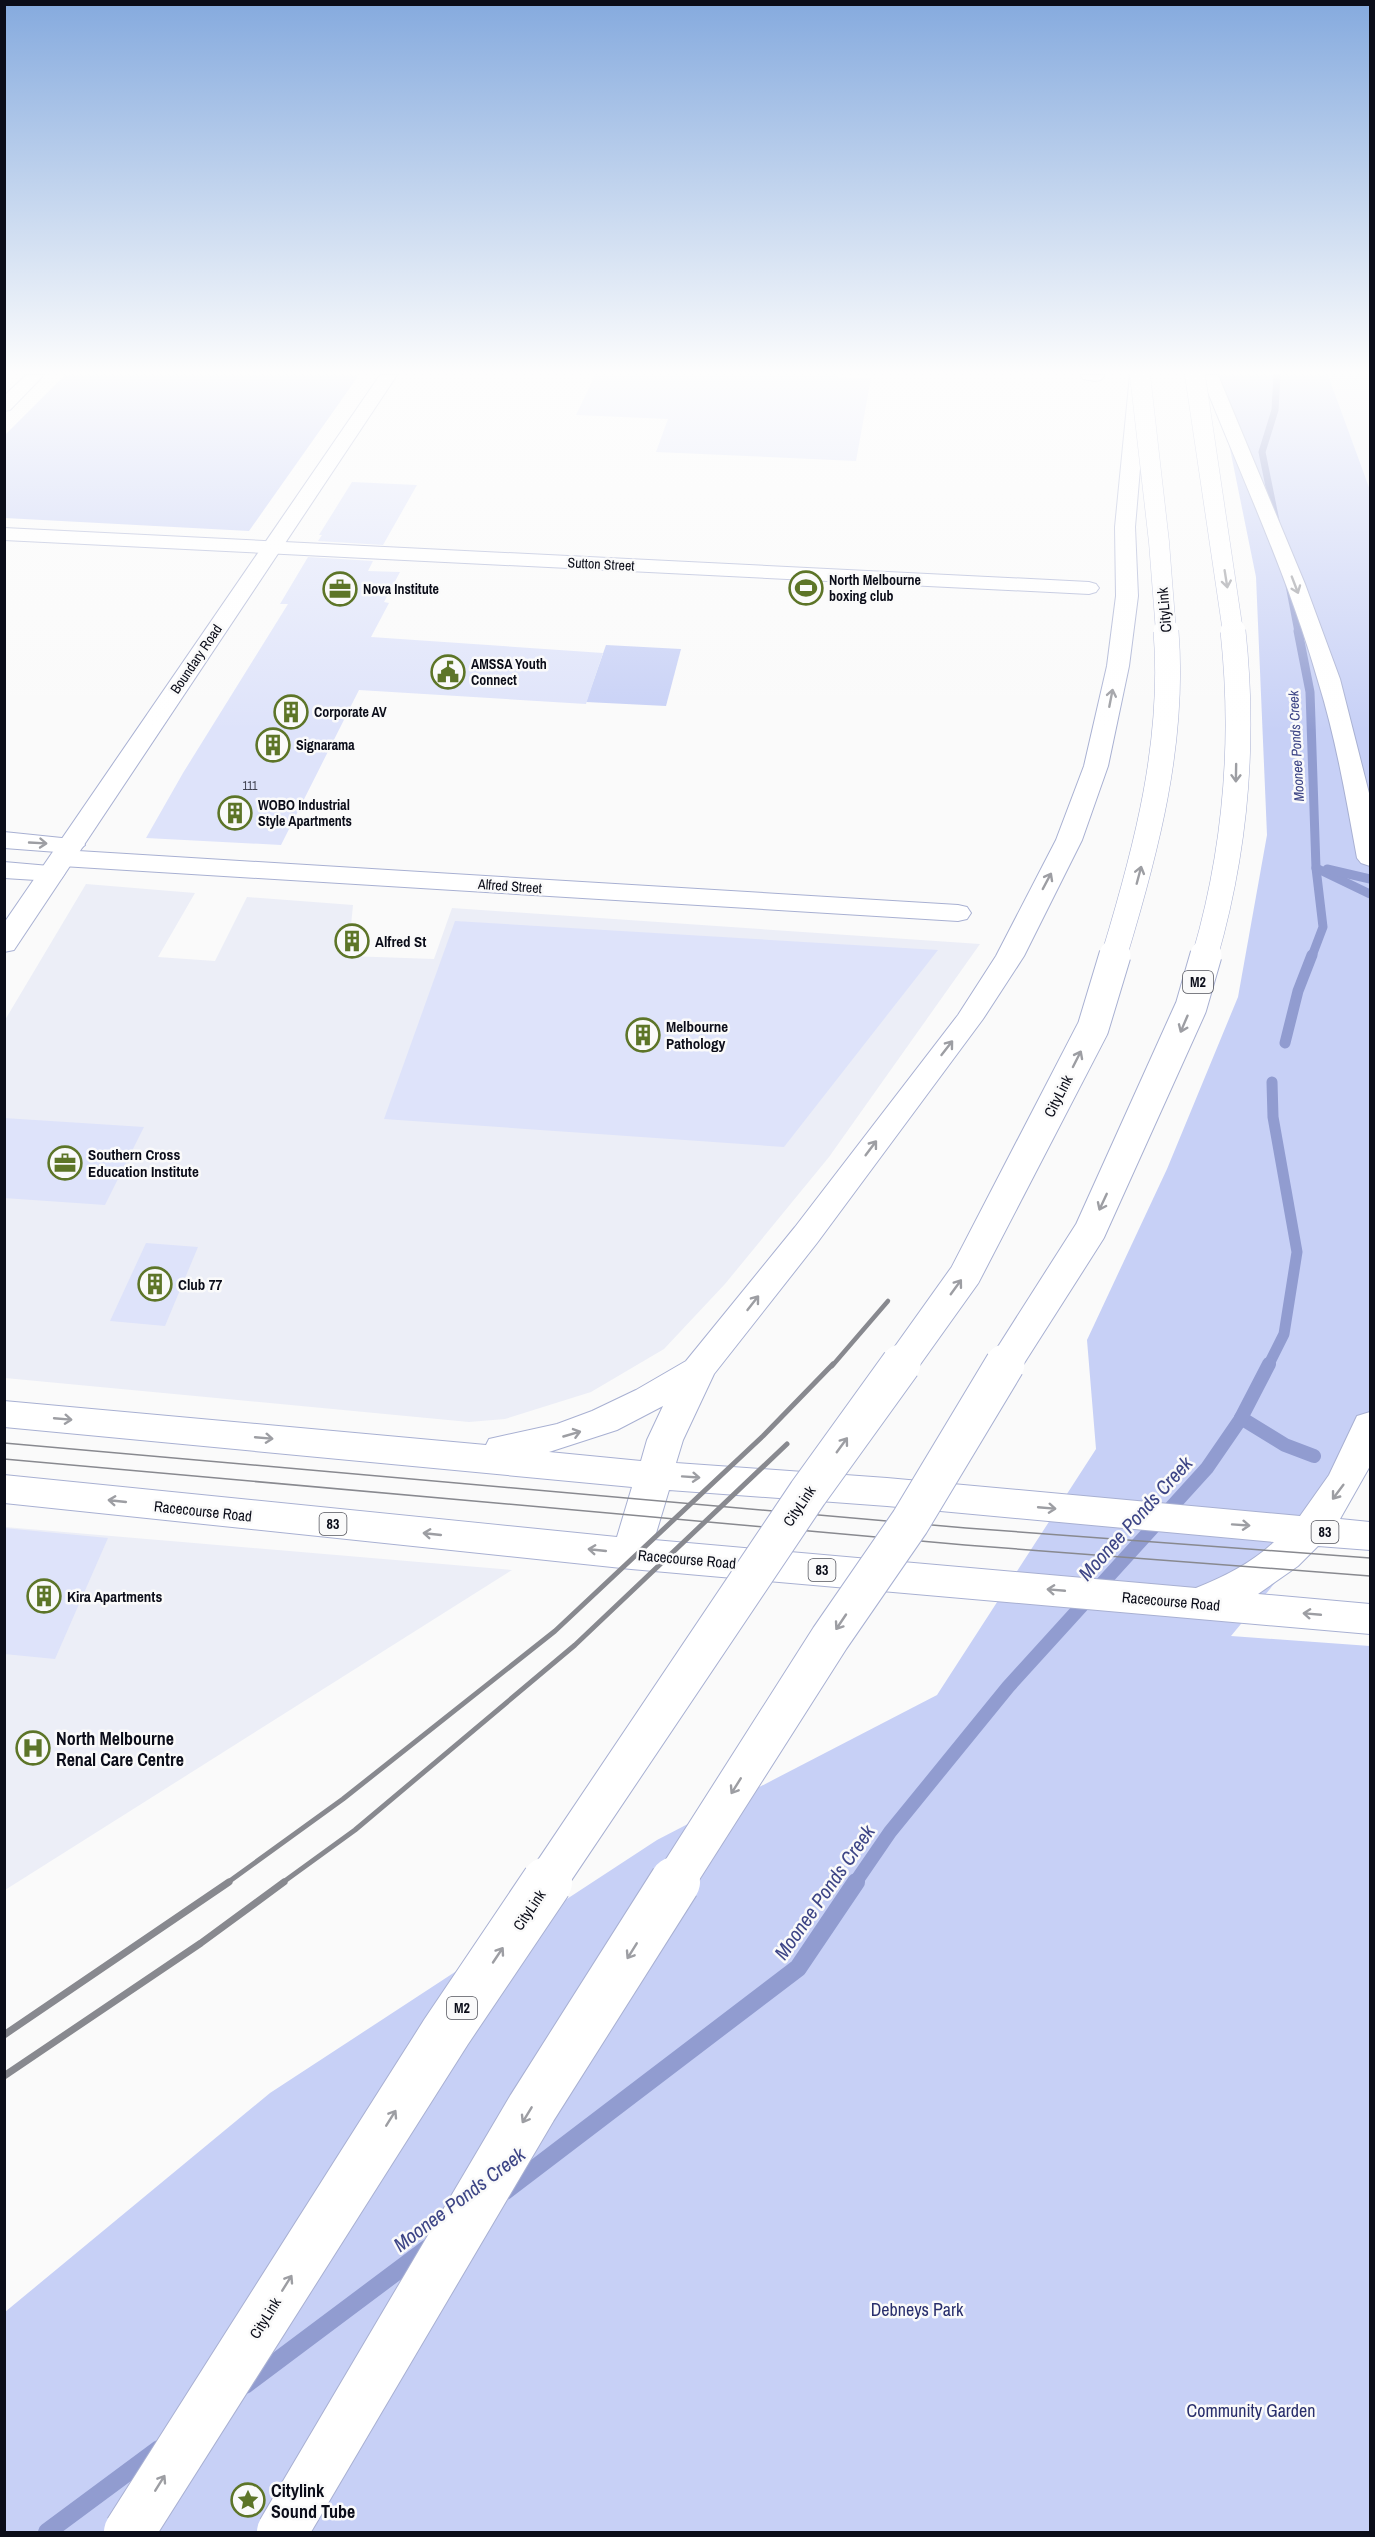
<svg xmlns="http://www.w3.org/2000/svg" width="1375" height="2537" viewBox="0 0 1375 2537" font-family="'Archivo Narrow',sans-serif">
	<rect width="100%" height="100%" fill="#fafafa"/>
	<g fill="#eceef7">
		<polygon points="1328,375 1370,375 1370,490"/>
		<polygon points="86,884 195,893 158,957 215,961 247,897 353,905 348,956 434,959 452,908 980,944 829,1157 725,1284 664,1349 591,1392 505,1419 469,1422 5,1378 5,1020"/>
		<polygon points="5,1527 512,1570 5,1890"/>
	</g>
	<g fill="#c7d0f6">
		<polygon points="65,375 359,375 249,531 5,518 5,435"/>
		<polygon points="1215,375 1328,375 1370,490 1370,1468 1231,1636 1370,1646 1370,2532 5,2532 5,2312 270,2093 657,1840 937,1695 1096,1449 1087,1340 1167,1169 1238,997 1267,835 1256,577"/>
		<polygon points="606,645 681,649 666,706 586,702"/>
	</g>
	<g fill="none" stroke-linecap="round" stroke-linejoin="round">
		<g stroke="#919cd0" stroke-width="7">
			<polyline points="1276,521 1262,452 1275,410 1277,375"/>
			<polyline points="1289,585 1298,632"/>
		</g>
		<g stroke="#919cd0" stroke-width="9">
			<polyline points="1298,631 1310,692 1316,868 1323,927 1312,956"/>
			<polyline points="1316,868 1370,894"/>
			<polyline points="1327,869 1370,879"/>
		</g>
		<g stroke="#919cd0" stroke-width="11">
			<polyline points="1285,1043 1298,991 1312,955"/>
			<polyline points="1268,1366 1284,1334 1297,1252 1273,1117 1272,1082"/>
		</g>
		<g stroke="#919cd0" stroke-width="14">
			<polyline points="1241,1418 1285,1445 1314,1456"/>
			<polyline points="855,1883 890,1832 1008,1687 1207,1468 1240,1420 1269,1364"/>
		</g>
		<g stroke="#919cd0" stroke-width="18">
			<polyline points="505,2191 798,1968 856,1882"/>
			<polyline points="245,2385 428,2248"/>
			<polyline points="47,2532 159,2449"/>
		</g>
	</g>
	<g fill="#dee3fa">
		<polygon points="595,375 799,375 871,378 856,461 656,452 668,419 576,415"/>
		<polygon points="352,482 417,485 383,545 318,541 322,535 319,535"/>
		<polygon points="308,557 373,561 368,571 400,572 384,602 389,603 371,637 603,653 586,704 359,690 281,845 146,838 183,773 288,604 280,604"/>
		<polygon points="455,921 938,950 784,1147 384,1119"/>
		<polygon points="4,1118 144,1127 105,1205 4,1198"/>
		<polygon points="146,1243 198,1247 165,1326 110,1321"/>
		<polygon points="4,1528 108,1538 55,1659 4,1654"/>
	</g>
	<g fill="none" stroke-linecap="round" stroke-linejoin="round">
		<defs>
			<g id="minor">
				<polygon points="26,375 44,375 10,410 4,411 4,396"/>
				<polygon points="1081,375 1103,375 1104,376 1101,380 1095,381 1083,379"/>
				<polygon points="4,528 1089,582 1096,584 1099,588 1096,592 1089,594 4,540"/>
				<polygon points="4,832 81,840 85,845 78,851 958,905 967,907 971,913 967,919 958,921 62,866 53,863 49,858 53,853 57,852 4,848"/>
				<polygon points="4,862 61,867 65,873 61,879 52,881 4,878"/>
			</g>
			<polygon id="major" points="380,375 397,375 18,944 14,950 4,952 4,923"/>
			<g id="highway">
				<path d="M1130,375H1148L1135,527L1138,596L1129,666L1108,766L1082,840L1024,956L983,1019L817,1243L714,1374L683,1440L676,1463L887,1478L1300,1516L1329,1475L1357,1416L1370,1412V1466L1340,1519L1370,1522V1550L1318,1546L1298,1566L1258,1594L1370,1604V1634L631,1569L4,1503V1475L617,1537L632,1487L4,1427V1401L486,1445L489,1439L557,1424L592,1411L636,1390L686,1361L795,1227L958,1015L996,956L1056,840L1084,766L1107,666L1116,596L1115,527ZM663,1406L647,1440L641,1461L549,1452L617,1430ZM669,1490L887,1506L1274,1542C1252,1563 1224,1577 1196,1588L654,1540Z"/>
				<path d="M1201,375H1218L1305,584L1340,679L1370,797V866L1361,863L1357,858C1346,798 1336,739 1318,681C1288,576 1241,476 1201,375Z"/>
			</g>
		</defs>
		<use href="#minor" stroke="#a8b0d2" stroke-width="2"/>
		<use href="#major" stroke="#a8b0d2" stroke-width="2"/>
		<use href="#highway" stroke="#a8b0d2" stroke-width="2"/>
		<use href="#minor" fill="#fff" fill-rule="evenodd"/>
		<use href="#major" fill="#fff" fill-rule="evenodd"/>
		<use href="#highway" fill="#fff" fill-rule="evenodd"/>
		<g stroke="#88898f" stroke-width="1.5">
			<polyline points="4,1443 966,1528 1370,1558"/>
			<polyline points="4,1459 965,1545 1370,1576"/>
		</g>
		<polyline stroke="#88898f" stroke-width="4.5" points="832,1366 888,1301"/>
		<g stroke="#88898f" stroke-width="5">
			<polyline points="227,1883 343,1799 555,1631 763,1436 833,1364"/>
			<polyline points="282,1883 355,1830 575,1645 787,1444"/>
		</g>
		<g stroke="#88898f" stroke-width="7">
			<polyline points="4,2035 229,1882"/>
			<polyline points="4,2076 201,1943 284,1882"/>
		</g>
		<defs>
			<g id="highway-bridge-far4">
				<polyline points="1140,375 1159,542 1166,632"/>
				<polyline points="1195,375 1233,632"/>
			</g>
			<g id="highway-bridge-far3">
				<path d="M1114,956C1146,851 1175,742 1166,631"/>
				<path d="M1205,956C1236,849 1245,742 1233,631"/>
			</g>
			<g id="highway-bridge-far2">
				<polyline points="900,1366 965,1275 1093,1028 1115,955"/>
				<polyline points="1004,1366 1090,1231 1191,1007 1206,955"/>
			</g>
			<g id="highway-bridge-far1">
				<polyline points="546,1883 808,1493 901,1364"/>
				<polyline points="674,1883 830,1638 910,1522 1005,1364"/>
			</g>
			<g id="highway-bridge">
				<polyline points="129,2532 446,2032 547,1882"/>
				<polyline points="282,2532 532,2108 675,1882"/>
			</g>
		</defs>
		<use href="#highway-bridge-far4" stroke="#a8b0d2" stroke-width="21" stroke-linecap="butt"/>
		<use href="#highway-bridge-far3" stroke="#a8b0d2" stroke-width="26" stroke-linecap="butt"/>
		<use href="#highway-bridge-far2" stroke="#a8b0d2" stroke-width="33" stroke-linecap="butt"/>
		<use href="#highway-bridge-far1" stroke="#a8b0d2" stroke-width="41" stroke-linecap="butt"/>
		<use href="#highway-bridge" stroke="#a8b0d2" stroke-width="52" stroke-linecap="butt"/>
		<use href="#highway-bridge-far4" stroke="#fff" stroke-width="20"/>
		<use href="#highway-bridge-far3" stroke="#fff" stroke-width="25"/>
		<use href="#highway-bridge-far2" stroke="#fff" stroke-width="31"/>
		<use href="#highway-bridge-far1" stroke="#fff" stroke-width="39"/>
		<use href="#highway-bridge" stroke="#fff" stroke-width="50"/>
	</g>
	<defs><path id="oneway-shaft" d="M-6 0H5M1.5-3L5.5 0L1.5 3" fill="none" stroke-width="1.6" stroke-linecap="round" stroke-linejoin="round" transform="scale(1.5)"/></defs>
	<g stroke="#9d9ea3">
		<use href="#oneway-shaft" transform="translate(1226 579) rotate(81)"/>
		<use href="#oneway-shaft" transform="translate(1295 585) rotate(69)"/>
		<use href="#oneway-shaft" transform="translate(1111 698) rotate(-79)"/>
		<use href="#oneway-shaft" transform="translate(1236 773) rotate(91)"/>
		<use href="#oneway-shaft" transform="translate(38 843) rotate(3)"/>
		<use href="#oneway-shaft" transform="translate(1139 875) rotate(-75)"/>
		<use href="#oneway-shaft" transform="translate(1047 881) rotate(-62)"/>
		<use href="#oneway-shaft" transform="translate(1184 1024) rotate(113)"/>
		<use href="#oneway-shaft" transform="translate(947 1048) rotate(-52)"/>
		<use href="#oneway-shaft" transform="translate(1077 1059) rotate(-63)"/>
		<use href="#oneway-shaft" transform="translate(871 1148) rotate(-53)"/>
		<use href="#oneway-shaft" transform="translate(1103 1202) rotate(115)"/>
		<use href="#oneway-shaft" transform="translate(956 1287) rotate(-54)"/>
		<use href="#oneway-shaft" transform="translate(753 1303) rotate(-52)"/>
		<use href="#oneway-shaft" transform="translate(63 1419) rotate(5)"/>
		<use href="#oneway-shaft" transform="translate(572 1434) rotate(-16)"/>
		<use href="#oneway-shaft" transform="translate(264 1438) rotate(5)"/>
		<use href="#oneway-shaft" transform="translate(842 1445) rotate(-54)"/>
		<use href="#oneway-shaft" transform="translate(691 1477) rotate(4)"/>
		<use href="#oneway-shaft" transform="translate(1338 1492) rotate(127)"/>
		<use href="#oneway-shaft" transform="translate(117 1501) rotate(-174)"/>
		<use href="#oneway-shaft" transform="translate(1047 1508) rotate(5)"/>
		<use href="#oneway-shaft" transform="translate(1241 1525) rotate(4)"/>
		<use href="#oneway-shaft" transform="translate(432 1534) rotate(-174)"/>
		<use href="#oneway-shaft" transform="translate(597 1550) rotate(-174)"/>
		<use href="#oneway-shaft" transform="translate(1056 1590) rotate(-175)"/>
		<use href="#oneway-shaft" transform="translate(1312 1614) rotate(-175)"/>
		<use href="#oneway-shaft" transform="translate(841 1622) rotate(124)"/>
		<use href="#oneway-shaft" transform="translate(736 1786) rotate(122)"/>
		<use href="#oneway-shaft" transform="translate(632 1951) rotate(122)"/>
		<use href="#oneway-shaft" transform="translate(498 1955) rotate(-56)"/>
		<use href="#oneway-shaft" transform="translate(527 2115) rotate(121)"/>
		<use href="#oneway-shaft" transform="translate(391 2118) rotate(-58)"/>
		<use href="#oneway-shaft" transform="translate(287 2283) rotate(-58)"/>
		<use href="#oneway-shaft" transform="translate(160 2483) rotate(-58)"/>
	</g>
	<linearGradient id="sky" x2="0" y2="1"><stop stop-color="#85aade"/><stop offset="0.51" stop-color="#fdfdfd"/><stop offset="1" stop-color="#fdfdfd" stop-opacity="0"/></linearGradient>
	<rect width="1375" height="731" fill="url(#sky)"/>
	<defs>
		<symbol id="stadium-ring" viewBox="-11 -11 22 22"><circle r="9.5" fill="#fafafa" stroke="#5d7528" stroke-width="1.5"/><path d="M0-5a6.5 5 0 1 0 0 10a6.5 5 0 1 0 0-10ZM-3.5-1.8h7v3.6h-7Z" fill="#5d7528"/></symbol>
		<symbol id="office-ring" viewBox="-11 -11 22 22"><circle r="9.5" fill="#fafafa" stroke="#5d7528" stroke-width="1.5"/><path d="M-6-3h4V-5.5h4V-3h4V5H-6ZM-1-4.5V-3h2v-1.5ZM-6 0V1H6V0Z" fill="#5d7528"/></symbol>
		<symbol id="civic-ring" viewBox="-11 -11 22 22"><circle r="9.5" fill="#fafafa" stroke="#5d7528" stroke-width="1.5"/><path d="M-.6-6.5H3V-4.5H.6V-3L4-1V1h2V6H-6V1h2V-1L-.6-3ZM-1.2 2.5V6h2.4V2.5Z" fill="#5d7528"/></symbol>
		<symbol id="building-ring" viewBox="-11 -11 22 22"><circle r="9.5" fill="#fafafa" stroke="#5d7528" stroke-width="1.5"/><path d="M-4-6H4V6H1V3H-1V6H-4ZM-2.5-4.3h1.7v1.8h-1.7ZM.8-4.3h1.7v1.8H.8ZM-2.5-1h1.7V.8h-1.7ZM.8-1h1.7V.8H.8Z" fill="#5d7528"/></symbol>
		<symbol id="hospital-ring" viewBox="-11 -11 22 22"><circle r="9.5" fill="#fafafa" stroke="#5d7528" stroke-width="1.5"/><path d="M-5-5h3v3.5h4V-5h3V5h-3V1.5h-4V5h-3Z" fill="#5d7528"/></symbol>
		<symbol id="sight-ring" viewBox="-11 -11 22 22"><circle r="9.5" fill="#fafafa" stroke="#5d7528" stroke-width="1.5"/><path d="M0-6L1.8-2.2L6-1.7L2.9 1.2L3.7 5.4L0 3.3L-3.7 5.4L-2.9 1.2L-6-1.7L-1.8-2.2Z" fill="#5d7528"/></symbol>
	</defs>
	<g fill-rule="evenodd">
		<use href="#stadium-ring" x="787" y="569" width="38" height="38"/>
		<use href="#office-ring" x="321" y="570" width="38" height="38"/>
		<use href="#civic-ring" x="429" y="653" width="38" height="38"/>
		<use href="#building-ring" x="272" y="693" width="38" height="38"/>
		<use href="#building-ring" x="254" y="726" width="38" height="38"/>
		<use href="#building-ring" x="216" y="794" width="38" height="38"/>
		<use href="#building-ring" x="333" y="922" width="38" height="38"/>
		<use href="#building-ring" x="624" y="1016" width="38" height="38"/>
		<use href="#office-ring" x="46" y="1144" width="38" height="38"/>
		<use href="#building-ring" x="136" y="1265" width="38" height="38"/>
		<use href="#building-ring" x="25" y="1577" width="38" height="38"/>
		<use href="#hospital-ring" x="14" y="1729" width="38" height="38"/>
		<use href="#sight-ring" x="229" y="2481" width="38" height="38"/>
	</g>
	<g text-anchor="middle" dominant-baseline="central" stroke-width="5" stroke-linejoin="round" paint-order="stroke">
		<g font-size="12" fill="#404251">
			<text x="250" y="786">111</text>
		</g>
		<g font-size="14" fill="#0b0d19" stroke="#fafafa">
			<text transform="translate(601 564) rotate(3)">Sutton Street</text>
			<text transform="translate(196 659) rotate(-56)">Boundary Road</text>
			<text transform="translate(510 886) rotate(4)">Alfred Street</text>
		</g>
		<g font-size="14" font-weight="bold" fill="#0b0d19" stroke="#fafafa" text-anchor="start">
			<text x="829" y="580">North Melbourne<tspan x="829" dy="16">boxing club</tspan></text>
			<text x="363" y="589">Nova Institute</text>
			<text x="471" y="664">AMSSA Youth<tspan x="471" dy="16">Connect</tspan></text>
			<text x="314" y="712">Corporate AV</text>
			<text x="296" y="745">Signarama</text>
			<text x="258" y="805">WOBO Industrial<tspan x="258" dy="16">Style Apartments</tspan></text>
		</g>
		<g font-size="14" font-style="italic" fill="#3d4586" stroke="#fafafa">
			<text transform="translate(1296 746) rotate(-93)">Moonee Ponds Creek</text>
		</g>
		<g fill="#fafafa" stroke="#53545c" stroke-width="1.5">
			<rect x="1183" y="971" width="30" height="22" rx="4.5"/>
			<rect x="319.5" y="1513" width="27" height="22" rx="4.5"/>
			<rect x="1311.5" y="1521" width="27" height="22" rx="4.5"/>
			<rect x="808.5" y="1559" width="27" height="22" rx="4.5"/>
			<rect x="447" y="1997" width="30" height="22" rx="4.5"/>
		</g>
		<g font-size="14" font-weight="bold" fill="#0b0d19">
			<text x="1198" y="982">M2</text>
			<text x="333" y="1524">83</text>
			<text x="1325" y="1532">83</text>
			<text x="822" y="1570">83</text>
			<text x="462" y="2008">M2</text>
		</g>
		<g font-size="15" fill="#0b0d19" stroke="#fafafa">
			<text transform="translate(1164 610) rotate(-95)">CityLink</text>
			<text transform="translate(1058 1096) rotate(-63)">CityLink</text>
			<text transform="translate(799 1506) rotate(-56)">CityLink</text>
			<text transform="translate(203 1511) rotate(6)">Racecourse Road</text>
			<text transform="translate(687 1559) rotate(5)">Racecourse Road</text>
			<text transform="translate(1171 1601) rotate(5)">Racecourse Road</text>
			<text transform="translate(529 1910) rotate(-56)">CityLink</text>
			<text transform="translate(265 2318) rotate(-58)">CityLink</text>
		</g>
		<g font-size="15" font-weight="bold" fill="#0b0d19" stroke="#fafafa" text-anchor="start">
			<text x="375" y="941">Alfred St</text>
			<text x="666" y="1026">Melbourne<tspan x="666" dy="17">Pathology</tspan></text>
			<text x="88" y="1154">Southern Cross<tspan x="88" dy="17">Education Institute</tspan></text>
			<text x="178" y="1284">Club 77</text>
			<text x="67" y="1596">Kira Apartments</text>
		</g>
		<g font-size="18" font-weight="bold" fill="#0b0d19" stroke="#fafafa" text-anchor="start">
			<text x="56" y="1738">North Melbourne<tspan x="56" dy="21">Renal Care Centre</tspan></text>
			<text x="271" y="2490">Citylink<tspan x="271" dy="21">Sound Tube</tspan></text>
		</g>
		<g font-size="18" fill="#282e6c" stroke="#fafafa">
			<text x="917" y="2309">Debneys Park</text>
			<text x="1251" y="2410">Community Garden</text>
		</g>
		<g font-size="20" font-style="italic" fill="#3d4586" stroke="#fafafa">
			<text transform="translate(1135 1518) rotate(-48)">Moonee Ponds Creek</text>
			<text transform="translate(824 1892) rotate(-55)">Moonee Ponds Creek</text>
			<text transform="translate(459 2199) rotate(-37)">Moonee Ponds Creek</text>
		</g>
	</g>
	<rect width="1375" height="2537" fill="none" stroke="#0b0d19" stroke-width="12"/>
</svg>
